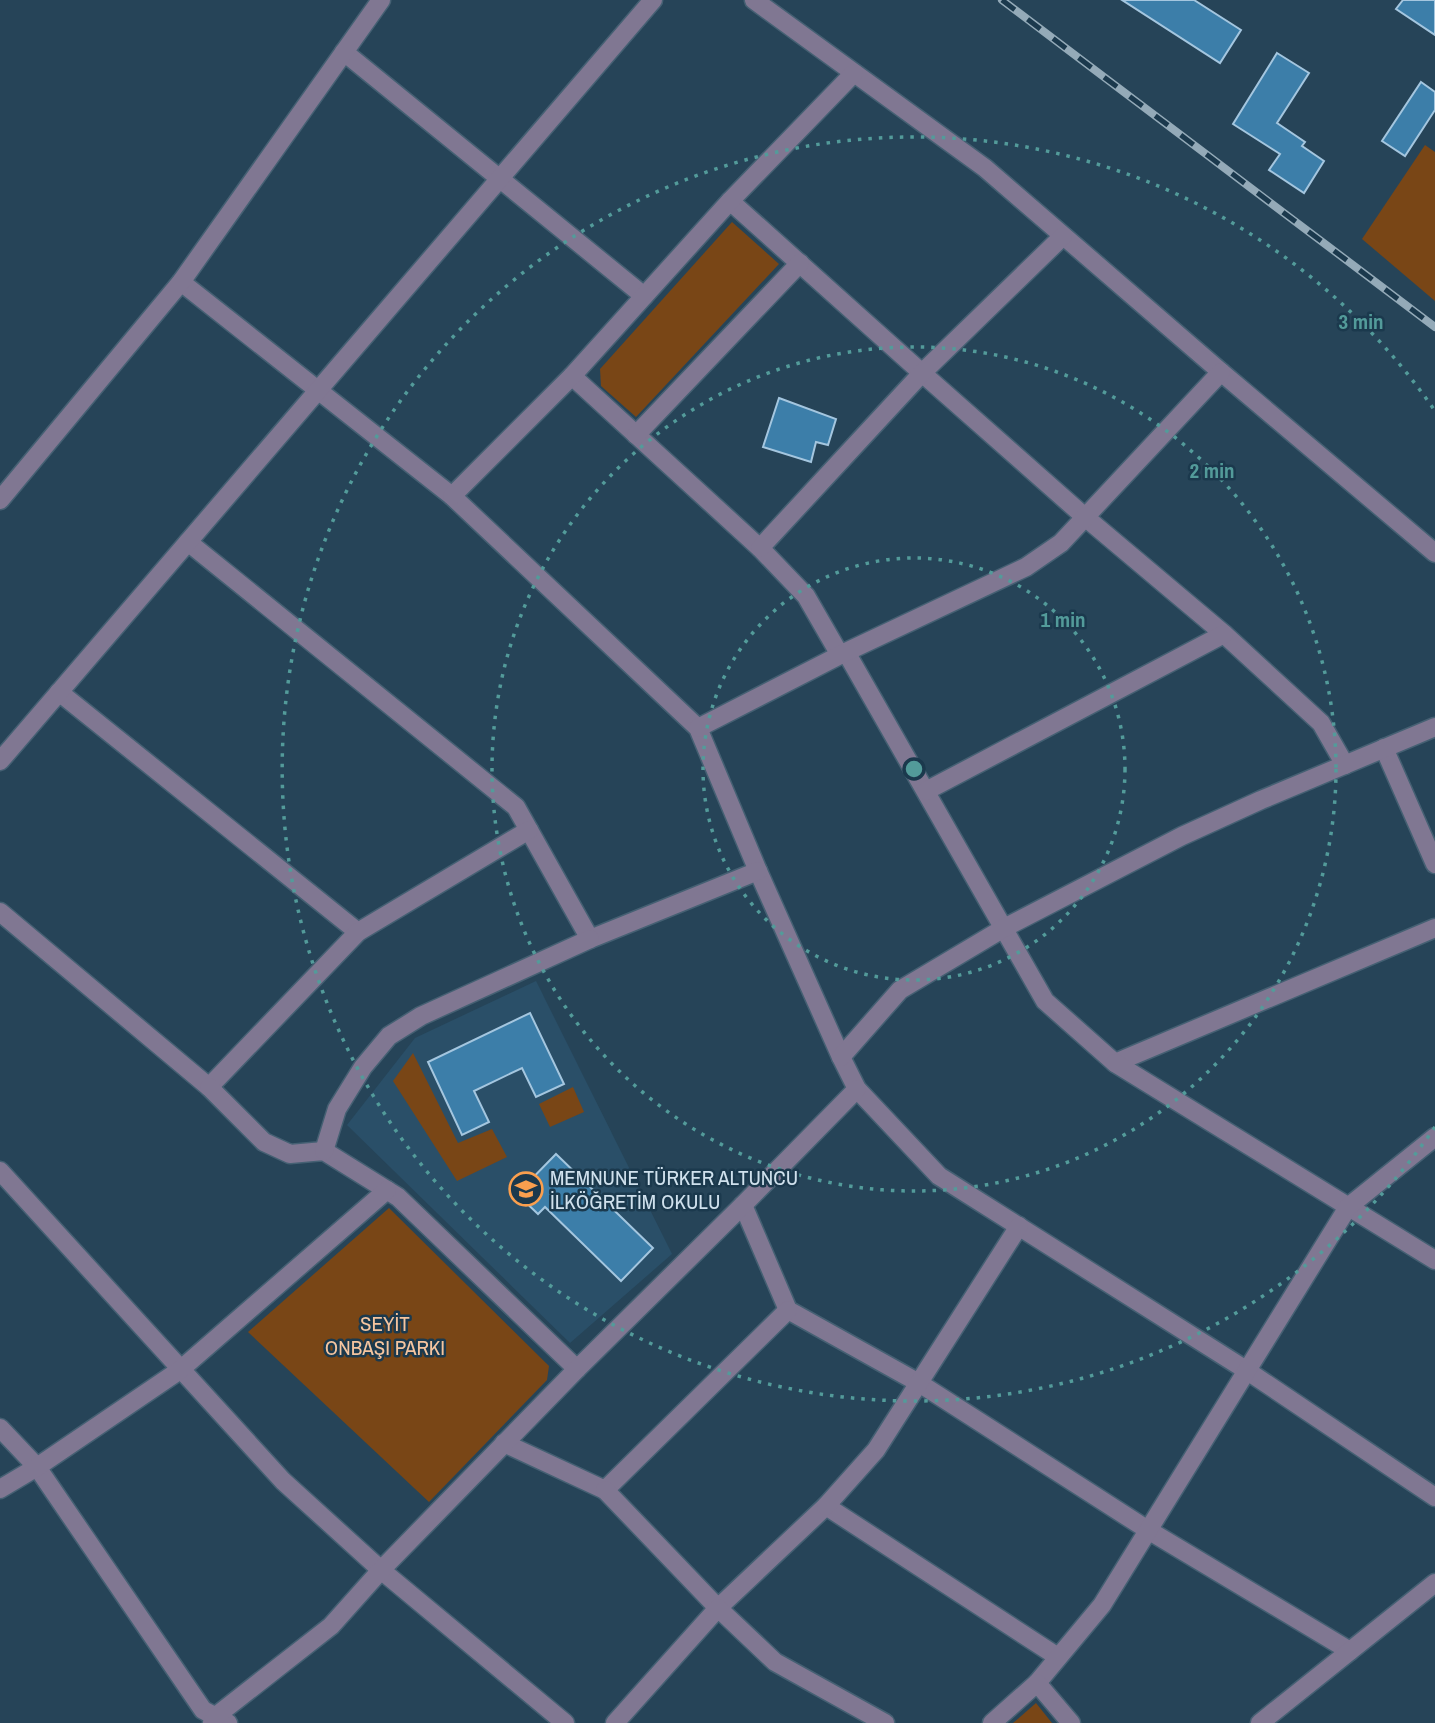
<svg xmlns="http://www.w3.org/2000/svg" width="1435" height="1723" viewBox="0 0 1435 1723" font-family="'Archivo Narrow',sans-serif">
	<rect width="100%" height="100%" fill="#264458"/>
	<polygon fill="#2a4f68" points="536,981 672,1254 570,1343 347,1125 415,1038"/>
	<g fill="#794616">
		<polygon points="1425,145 1435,152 1435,301 1362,239"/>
		<polygon points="732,222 779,264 636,417 601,386 600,369"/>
		<polygon points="413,1053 458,1143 492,1129 507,1157 457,1181 393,1081"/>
		<polygon points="573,1087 584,1112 550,1127 539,1104"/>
		<polygon points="389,1208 549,1366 547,1380 429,1502 248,1332"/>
		<polygon points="1036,1703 1052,1723 1013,1723"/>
	</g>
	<g fill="#3c7ea9" stroke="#a4c6df" stroke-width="2">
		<polygon points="1122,0 1194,0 1241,30 1220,63"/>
		<polygon points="1403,0 1435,0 1435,35 1396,9"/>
		<polygon points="1277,53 1309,73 1277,123 1305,142 1302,146 1324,161 1304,193 1269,170 1280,154 1233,124"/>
		<polygon points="1421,82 1435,92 1435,110 1405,156 1382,141"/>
		<polygon points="779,398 836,419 828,445 816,442 811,462 763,447"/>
		<polygon points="530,1013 564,1084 536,1097 522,1068 474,1091 489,1122 462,1135 428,1062"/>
		<polygon points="556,1154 653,1248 621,1281 545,1207 538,1214 517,1194"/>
	</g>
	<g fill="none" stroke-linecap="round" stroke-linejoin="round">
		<defs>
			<g id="minor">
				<polyline points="754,0 985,168 1221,372 1435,553"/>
				<polyline points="344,52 644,296"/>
				<polyline points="730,201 922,373 1085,517 1224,634 1321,723 1345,765"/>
				<polyline points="181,282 452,496 698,728 758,871 841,1057 857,1089 939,1176 1246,1370 1435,1497"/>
				<polyline points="572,376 760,548 806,596 840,655"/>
				<polyline points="636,435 800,263"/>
				<polyline points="452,496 572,376 730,201 854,73"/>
				<polyline points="0,500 181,282 381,0"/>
				<polyline points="188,542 516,807 590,939 758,871"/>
				<polyline points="760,548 922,373 1063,236"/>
				<polyline points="846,652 1045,1001 1115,1063 1435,928"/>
				<polyline points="59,692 358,932"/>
				<polyline points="698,728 846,652 1026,567 1061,543 1221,372"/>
				<polyline points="1384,748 1435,864"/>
				<polyline points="0,761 653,0"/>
				<polyline points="926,791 1224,634"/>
				<polyline points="0,912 209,1087 358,932 529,830"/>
				<polyline points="841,1057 900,990 1004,928 1182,836 1261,800 1435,727"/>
				<polyline points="1115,1063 1435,1260"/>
				<polyline points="209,1087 264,1142 290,1154 324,1151 398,1197 577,1369"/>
				<polyline points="324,1151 337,1109 363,1067 389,1036 421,1016 590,939"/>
				<polyline points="0,1171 283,1481 381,1570 565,1723"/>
				<polyline points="743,1205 788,1310 919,1383 1148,1530 1350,1651"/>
				<polyline points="0,1428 37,1467 203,1710 228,1723"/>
				<polyline points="504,1443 605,1490 788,1310"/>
				<polyline points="0,1489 37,1467 180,1370 387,1190"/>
				<polyline points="605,1490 718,1608 826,1506 1058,1657"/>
				<polyline points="826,1506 876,1450 1019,1226"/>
				<polyline points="1037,1683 1102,1605 1348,1207 1435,1137"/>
				<polyline points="212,1723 216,1716 331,1626 381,1570 577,1369 743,1205 857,1089"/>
				<polyline points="615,1723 718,1608 775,1662 885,1723"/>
				<polyline points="992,1723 1037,1683 1071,1723"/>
				<polyline points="1260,1723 1435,1583"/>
			</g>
		</defs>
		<use href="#minor" stroke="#456073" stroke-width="21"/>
		<use href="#minor" stroke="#807792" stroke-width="18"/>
		<defs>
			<polyline id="rail" points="1002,0 1435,327"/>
		</defs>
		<use href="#rail" stroke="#94aab8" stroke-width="8"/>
		<use href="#rail" stroke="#1b394d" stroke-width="5" stroke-dasharray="16" stroke-linecap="butt"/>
	</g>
	<g fill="none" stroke="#539b9a" stroke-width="3.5" stroke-dasharray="3.5 7">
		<circle cx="914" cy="769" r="211"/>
		<circle cx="914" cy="769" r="422"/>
		<path d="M1435 1127A632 632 0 1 1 1435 411"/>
	</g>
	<defs>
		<symbol id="school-ring" viewBox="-11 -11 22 22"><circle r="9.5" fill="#1b394d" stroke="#fa9f4e" stroke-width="1.5"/><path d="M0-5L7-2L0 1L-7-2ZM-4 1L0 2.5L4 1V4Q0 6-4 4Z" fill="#fa9f4e"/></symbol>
	</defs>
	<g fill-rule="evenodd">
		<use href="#school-ring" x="507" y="1170" width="38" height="38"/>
	</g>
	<g text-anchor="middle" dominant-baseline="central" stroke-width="5" stroke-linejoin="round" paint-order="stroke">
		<g font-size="21" fill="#d0e1ed" stroke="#1b394d" text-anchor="start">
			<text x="550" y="1177">MEMNUNE TÜRKER ALTUNCU<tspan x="550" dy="24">İLKÖĞRETİM OKULU</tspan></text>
		</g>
		<g font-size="21" fill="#f5c59f" stroke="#1b394d">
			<text x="385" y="1323">SEYİT<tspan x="385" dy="24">ONBAŞI PARKI</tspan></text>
		</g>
	</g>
	<circle cx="914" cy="769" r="10" fill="#539b9a" stroke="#1b394d" stroke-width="3.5"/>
	<g font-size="21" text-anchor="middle" font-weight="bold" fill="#539b9a" stroke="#1b394d" stroke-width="5" stroke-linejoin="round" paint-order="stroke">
		<text x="1361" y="329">3 min</text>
		<text x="1212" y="478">2 min</text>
		<text x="1063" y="627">1 min</text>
	</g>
</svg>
